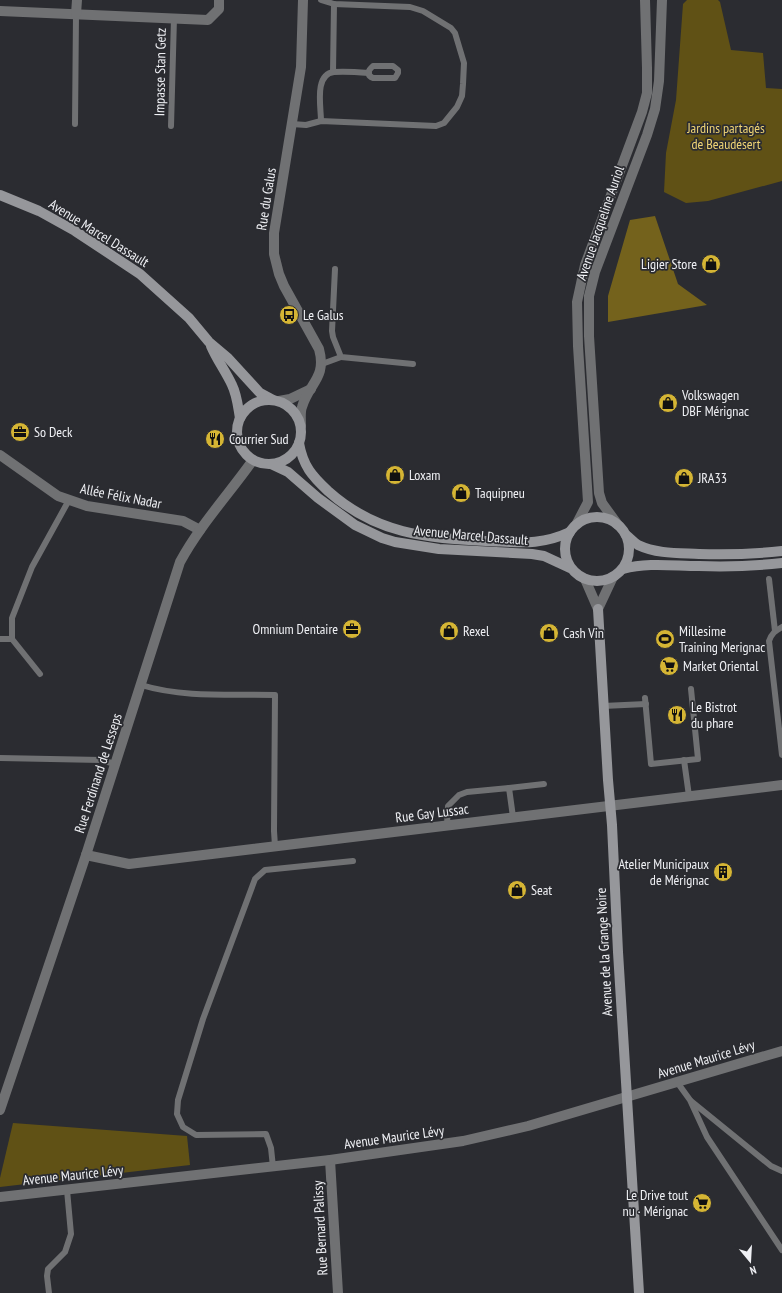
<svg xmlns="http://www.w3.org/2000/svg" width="782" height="1293" viewBox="0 0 782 1293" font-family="'PT Sans Narrow',sans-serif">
	<rect width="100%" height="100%" fill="#2b2c31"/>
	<g fill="#605115">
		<polygon points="687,0 718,0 720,2 731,50 763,53 766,88 782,89 782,181 708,201 686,203 664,192 666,153 676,100 683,4"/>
		<polygon points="13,1123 187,1136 190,1165 0,1187 0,1178"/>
	</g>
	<polygon fill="#74621c" points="655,216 678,284 707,305 608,322 608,296 630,220"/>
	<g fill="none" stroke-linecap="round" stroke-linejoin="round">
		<g stroke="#707173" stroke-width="6">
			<path d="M373,66H393L398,70V73L395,78H373C368,76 367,72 371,68Z"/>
			<polyline points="333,72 334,4"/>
			<path d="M321,121C321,107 314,74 334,72C345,71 357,72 369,73"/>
			<polyline points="75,124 76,14"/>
			<polyline points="292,124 306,125 321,121 436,126 444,123 457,107 462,96 463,84 464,63 455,33 451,28 423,11 410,7 334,4 321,0"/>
			<polyline points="171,126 174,18"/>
			<polyline points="335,269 332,331 333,337 341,357 413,364"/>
			<polyline points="322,364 341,357"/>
			<polyline points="769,579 775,631"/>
			<path d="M782,627C775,631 772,633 769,641L782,755"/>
			<polyline points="0,639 12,639 40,674"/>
			<polyline points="12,639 12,618 32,567 69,500"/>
			<path d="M141,685C184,698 230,694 275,695L274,831L275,846"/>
			<polyline points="645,698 651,764 698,759 691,689"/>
			<polyline points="603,706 646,704"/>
			<polyline points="0,758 101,760 115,764"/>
			<polyline points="684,760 689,796"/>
			<polyline points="509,788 544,784"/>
			<polyline points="447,825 448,806 459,795 467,792 509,788 513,817"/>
			<polyline points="677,1082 690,1100 707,1137 782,1250"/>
			<polyline points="691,1101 771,1166 782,1171"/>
			<polyline points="273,1167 271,1148 266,1134 196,1135 183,1127 177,1114 178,1100 203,1019 255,879 265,870 353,861"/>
			<polyline points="49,1293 47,1276 48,1269 65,1252 71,1234 67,1190"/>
		</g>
		<g stroke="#707173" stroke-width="10">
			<polyline points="0,11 208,20 219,9 219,0"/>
			<polyline points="76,14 77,0"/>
			<polyline points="279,401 290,399 311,389"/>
			<path d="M301,426C301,420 300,412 302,407C309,383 327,378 319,349L284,286L279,274L274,254V233L301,67L303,0"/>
			<polyline points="0,455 58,496 87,506 183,521 200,530"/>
			<polyline points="576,525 588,502 578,346 577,302 585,265 642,112 647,93 647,68 645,0"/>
			<polyline points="618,525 602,503 599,493 589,336 589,296 595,272 647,135 655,109 659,81 662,0"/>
			<polyline points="585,579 598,609"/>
			<polyline points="598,609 613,577"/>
			<polyline points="86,855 129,864 782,785"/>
			<path d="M0,1110L86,855L180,562C200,525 229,494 253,460"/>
			<polyline points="330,1160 338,1293"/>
			<polyline points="0,1197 330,1160 463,1141 528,1126 782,1051"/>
		</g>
		<g stroke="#96979b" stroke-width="10">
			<polyline points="0,195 39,211 75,231 140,274 189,318 209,342 228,358 260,393 273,400"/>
			<path d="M211,346C217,360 226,372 232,385C237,395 238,407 240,418"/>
			<circle cx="269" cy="432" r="32"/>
			<path d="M299,443C303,466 312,476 328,491C376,534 426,538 486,541C518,542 540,546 570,532"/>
			<polyline points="271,464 288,472 318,498 355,525 382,538 395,542 439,549 532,554 544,556 570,568"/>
			<circle cx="597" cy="549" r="32"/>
			<path d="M626,535C630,538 634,543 638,545C657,554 678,553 699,554C727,555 754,554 782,551"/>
			<path d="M623,569C648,562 674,566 699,566C727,567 755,566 782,563"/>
			<polyline points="598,609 608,780 612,825 618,952 639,1293"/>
		</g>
	</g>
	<defs>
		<symbol id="shop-disc" viewBox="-11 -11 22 22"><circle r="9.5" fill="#d5b534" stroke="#2b2c31"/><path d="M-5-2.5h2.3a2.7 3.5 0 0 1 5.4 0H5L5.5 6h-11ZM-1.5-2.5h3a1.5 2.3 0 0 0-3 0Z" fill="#111"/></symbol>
		<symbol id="bus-disc" viewBox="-11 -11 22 22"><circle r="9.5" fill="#d5b534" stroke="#2b2c31"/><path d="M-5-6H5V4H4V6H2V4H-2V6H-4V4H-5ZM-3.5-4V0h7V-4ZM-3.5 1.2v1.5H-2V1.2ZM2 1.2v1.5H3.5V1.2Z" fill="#111"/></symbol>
		<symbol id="office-disc" viewBox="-11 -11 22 22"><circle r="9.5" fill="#d5b534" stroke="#2b2c31"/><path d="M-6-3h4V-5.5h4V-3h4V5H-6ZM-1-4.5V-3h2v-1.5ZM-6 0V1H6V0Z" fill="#111"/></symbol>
		<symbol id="restaurant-disc" viewBox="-11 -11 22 22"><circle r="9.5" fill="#d5b534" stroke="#2b2c31"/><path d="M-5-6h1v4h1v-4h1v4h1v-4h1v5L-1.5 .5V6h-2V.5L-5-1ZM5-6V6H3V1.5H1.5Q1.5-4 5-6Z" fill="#111"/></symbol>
		<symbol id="stadium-disc" viewBox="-11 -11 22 22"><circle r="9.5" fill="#d5b534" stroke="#2b2c31"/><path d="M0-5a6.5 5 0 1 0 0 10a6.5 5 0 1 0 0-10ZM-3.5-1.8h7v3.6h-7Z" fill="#111"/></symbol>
		<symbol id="supermarket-disc" viewBox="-11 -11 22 22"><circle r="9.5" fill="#d5b534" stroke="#2b2c31"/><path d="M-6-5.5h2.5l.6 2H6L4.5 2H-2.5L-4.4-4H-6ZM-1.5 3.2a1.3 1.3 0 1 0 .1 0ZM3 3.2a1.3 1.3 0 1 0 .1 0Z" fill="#111"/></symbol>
		<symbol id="building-disc" viewBox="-11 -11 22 22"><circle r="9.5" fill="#d5b534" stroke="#2b2c31"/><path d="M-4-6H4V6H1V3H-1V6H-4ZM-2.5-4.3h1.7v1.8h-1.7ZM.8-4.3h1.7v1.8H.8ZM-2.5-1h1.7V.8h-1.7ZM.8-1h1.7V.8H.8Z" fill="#111"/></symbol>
	</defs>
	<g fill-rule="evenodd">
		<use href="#shop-disc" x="700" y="253" width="22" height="22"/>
		<use href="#bus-disc" x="278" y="304" width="22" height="22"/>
		<use href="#shop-disc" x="657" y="392" width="22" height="22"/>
		<use href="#office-disc" x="9" y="421" width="22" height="22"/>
		<use href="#restaurant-disc" x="204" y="428" width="22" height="22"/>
		<use href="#shop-disc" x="384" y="464" width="22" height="22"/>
		<use href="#shop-disc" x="673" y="467" width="22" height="22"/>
		<use href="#shop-disc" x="450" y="482" width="22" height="22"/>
		<use href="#office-disc" x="341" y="618" width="22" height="22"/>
		<use href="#shop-disc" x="438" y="620" width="22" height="22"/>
		<use href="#shop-disc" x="538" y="622" width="22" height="22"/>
		<use href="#stadium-disc" x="654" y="628" width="22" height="22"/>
		<use href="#supermarket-disc" x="658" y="655" width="22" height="22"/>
		<use href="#restaurant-disc" x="666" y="704" width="22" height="22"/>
		<use href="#building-disc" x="712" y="861" width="22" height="22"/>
		<use href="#shop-disc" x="506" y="879" width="22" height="22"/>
		<use href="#supermarket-disc" x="691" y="1192" width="22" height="22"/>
	</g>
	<g text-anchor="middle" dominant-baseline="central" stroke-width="3.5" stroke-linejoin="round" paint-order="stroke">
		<g font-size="14" fill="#eff0f4" stroke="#2b2c31">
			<text transform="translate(160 72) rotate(-89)">Impasse Stan Getz</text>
			<text transform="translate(266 199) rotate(-81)">Rue du Galus</text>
			<text transform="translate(600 223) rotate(-71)">Avenue Jacqueline Auriol</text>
			<text transform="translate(99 233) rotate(32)">Avenue Marcel Dassault</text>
			<text transform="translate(121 496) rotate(11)">Allée Félix Nadar</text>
			<text transform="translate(471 535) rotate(5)">Avenue Marcel Dassault</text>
			<text transform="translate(98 773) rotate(-72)">Rue Ferdinand de Lesseps</text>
			<text transform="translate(432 813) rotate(-7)">Rue Gay Lussac</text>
			<text transform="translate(604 952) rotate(-93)">Avenue de la Grange Noire</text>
			<text transform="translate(706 1059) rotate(-17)">Avenue Maurice Lévy</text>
			<text transform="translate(394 1137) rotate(-8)">Avenue Maurice Lévy</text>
			<text transform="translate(73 1175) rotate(-6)">Avenue Maurice Lévy</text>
			<text transform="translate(320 1228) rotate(-93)">Rue Bernard Palissy</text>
		</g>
		<g font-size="14" fill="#eed374" stroke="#2b2c31">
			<text x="726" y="128">Jardins partagés<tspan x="726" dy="16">de Beaudésert</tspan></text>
		</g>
		<g font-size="14" fill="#eff0f4" stroke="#2b2c31" text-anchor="start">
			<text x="697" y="264" text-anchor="end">Ligier Store</text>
			<text x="303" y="315">Le Galus</text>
			<text x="682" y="395">Volkswagen<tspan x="682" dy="16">DBF Mérignac</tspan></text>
			<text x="34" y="432">So Deck</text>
			<text x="229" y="439">Courrier Sud</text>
			<text x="409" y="475">Loxam</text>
			<text x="698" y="478">JRA33</text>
			<text x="475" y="493">Taquipneu</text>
			<text x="338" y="629" text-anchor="end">Omnium Dentaire</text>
			<text x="463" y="631">Rexel</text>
			<text x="679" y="631">Millesime<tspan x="679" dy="16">Training Merignac</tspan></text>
			<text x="563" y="633">Cash Vin</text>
			<text x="683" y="666">Market Oriental</text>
			<text x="691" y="707">Le Bistrot<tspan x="691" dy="16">du phare</tspan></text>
			<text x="709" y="864" text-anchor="end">Atelier Municipaux<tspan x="709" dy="16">de Mérignac</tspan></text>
			<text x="531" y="890">Seat</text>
			<text x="688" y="1195" text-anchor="end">Le Drive tout<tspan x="688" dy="16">nu · Mérignac</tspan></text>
		</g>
	</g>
	<g transform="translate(750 1261) rotate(162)" stroke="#2b2c31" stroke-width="3" paint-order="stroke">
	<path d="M0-3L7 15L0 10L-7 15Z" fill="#eff0f4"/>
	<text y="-6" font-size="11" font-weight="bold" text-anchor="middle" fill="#eff0f4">N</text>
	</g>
</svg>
